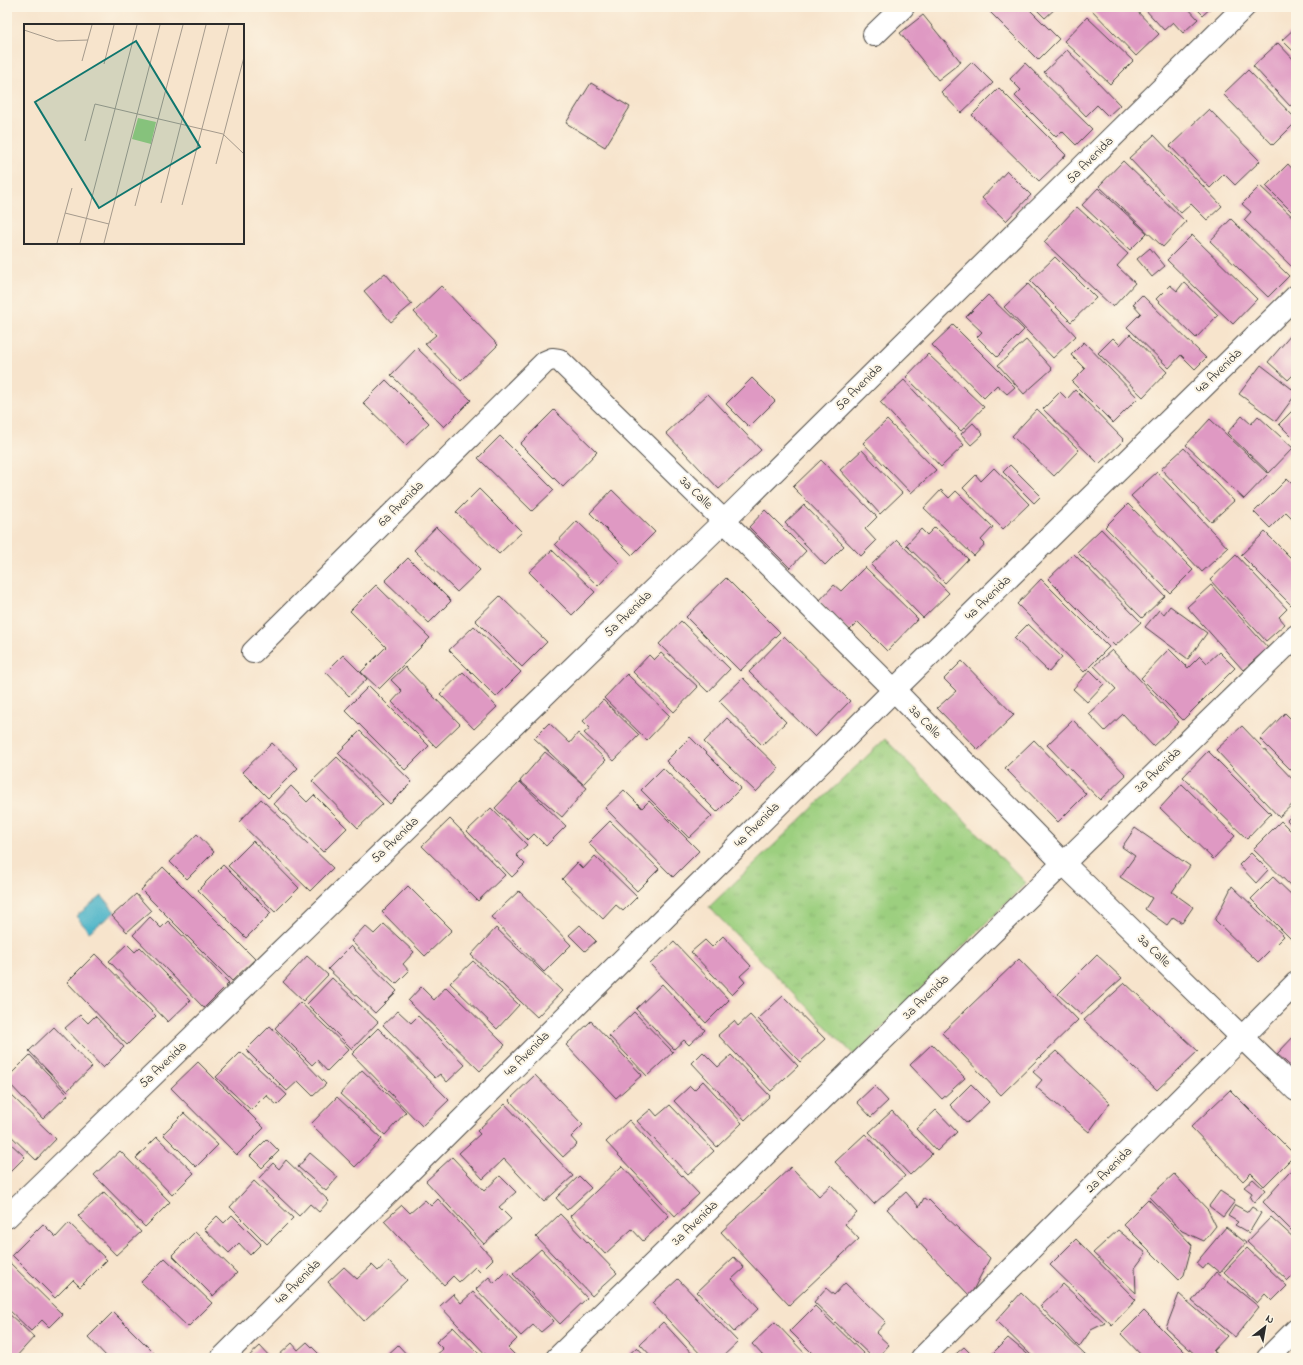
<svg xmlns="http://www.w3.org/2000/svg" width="1303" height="1365" viewBox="0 0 1303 1365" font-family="'Indie Flower',sans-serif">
	<defs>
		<pattern id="park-tufts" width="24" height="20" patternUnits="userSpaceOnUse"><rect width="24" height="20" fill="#9ccf7f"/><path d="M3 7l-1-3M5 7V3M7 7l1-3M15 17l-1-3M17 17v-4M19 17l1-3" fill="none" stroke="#87b26e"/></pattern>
	</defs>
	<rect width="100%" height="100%" fill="#fcf5e5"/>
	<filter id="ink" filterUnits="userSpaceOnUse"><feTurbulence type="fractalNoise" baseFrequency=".025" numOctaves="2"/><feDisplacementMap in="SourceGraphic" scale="8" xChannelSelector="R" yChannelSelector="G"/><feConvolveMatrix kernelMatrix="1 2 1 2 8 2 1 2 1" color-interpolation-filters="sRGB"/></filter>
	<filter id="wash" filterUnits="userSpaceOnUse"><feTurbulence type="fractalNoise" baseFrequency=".012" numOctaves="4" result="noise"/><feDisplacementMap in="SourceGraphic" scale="16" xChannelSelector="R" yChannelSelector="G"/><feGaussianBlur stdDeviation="0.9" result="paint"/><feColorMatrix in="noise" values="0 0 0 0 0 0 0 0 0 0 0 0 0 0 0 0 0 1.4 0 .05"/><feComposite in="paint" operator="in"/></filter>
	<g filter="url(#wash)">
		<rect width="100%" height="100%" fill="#f7e4cc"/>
		<polygon fill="url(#park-tufts)" stroke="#647d55" points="885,739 1026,883 854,1055 709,907"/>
		<polygon fill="#4ab3c8" stroke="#3a6f7a" points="102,896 115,912 89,932 76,916"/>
		<g id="blocks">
			<g fill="#df99c3">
				<polygon points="985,7 1027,7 1059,39 1038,60"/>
				<polygon points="1034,7 1057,7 1045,18"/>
				<polygon points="1089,7 1133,7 1159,34 1136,56"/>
				<polygon points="1143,7 1187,7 1198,19 1183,33 1173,22 1164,30"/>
				<polygon points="1195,7 1212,7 1203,15"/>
				<polygon points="923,15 961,62 938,80 900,33"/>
				<polygon points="1087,17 1133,61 1110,84 1064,41"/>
				<polygon points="1296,27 1296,54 1282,40"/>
				<polygon points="1278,43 1296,62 1296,101 1290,106 1253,66"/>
				<polygon points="1067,50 1120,105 1108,116 1097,105 1086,116 1044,72"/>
				<polygon points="972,62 993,83 961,113 941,92"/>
				<polygon points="1025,63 1092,129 1076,145 1062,131 1056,137 1015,96 1021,90 1010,79"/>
				<polygon points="1248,70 1296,119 1296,122 1273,145 1223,94"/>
				<polygon points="591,83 630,107 605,147 566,123"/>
				<polygon points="999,88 1066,155 1039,181 972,115"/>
				<polygon points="1209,109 1260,161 1235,185 1224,174 1210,188 1170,146"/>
				<polygon points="1154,135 1222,206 1207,220 1191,204 1181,213 1129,158"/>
				<polygon points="1123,161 1186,222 1163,247 1099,186"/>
				<polygon points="1288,164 1296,173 1296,216 1266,186"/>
				<polygon points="1007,171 1031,195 1006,221 982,198"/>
				<polygon points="1260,186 1296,220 1295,270 1244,220 1251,212 1242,204"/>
				<polygon points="1098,188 1147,233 1130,250 1082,205"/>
				<polygon points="1077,207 1128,254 1117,266 1135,283 1113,307 1044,242"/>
				<polygon points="1231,219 1289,276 1268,297 1210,241"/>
				<polygon points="1192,235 1257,299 1233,324 1167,260"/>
				<polygon points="1150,248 1165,266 1152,277 1137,259"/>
				<polygon points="1055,257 1096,298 1071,322 1030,281"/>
				<polygon points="385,273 412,304 391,322 364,291"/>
				<polygon points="1184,282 1218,315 1196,338 1156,299 1170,285 1177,291"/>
				<polygon points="1028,284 1076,336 1053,358 1004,307"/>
				<polygon points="441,286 498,345 461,381 425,344 436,335 414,312"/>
				<polygon points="988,295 1024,330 997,357 977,337 982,332 966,317"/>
				<polygon points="1142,295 1206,358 1195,369 1181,355 1169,368 1127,327 1141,313 1133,304"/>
				<polygon points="953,325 1015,387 1007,394 997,385 984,398 932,345"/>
				<polygon points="1130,334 1167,372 1143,397 1098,353 1113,338 1120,345"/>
				<polygon points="1291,335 1296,339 1296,372 1288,380 1268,362"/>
				<polygon points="1026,340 1052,369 1024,394 998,365"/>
				<polygon points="1084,342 1138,398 1113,423 1072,382 1085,369 1071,355"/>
				<polygon points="417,348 471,400 444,427 391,375"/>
				<polygon points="928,354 984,407 961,431 906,377"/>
				<polygon points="1261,365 1296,392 1296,394 1276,421 1239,394"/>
				<polygon points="752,378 775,401 749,427 726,404"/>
				<polygon points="386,380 429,423 406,445 363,403"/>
				<polygon points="904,380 964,445 941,467 880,402"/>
				<polygon points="1075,390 1124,440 1099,464 1043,409 1060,392 1067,399"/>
				<polygon points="708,394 761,450 719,489 666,433"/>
				<polygon points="1296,407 1296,441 1279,424"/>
				<polygon points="1037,409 1079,450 1054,476 1012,436"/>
				<polygon points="554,410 597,452 563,487 520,444"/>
				<polygon points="1242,416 1251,424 1258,416 1293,448 1269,473 1227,433"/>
				<polygon points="1210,419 1268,474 1244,499 1186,445"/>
				<polygon points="887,420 936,470 911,493 863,443"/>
				<polygon points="973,423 983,434 971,445 961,434"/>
				<polygon points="500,436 554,490 532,511 478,458"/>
				<polygon points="1184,448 1234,501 1211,522 1161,469"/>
				<polygon points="862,450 902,493 880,514 840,470"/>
				<polygon points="821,460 877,517 865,529 876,541 861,556 793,487"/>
				<polygon points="1010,465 1041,496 1034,503 1003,472"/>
				<polygon points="994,468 1029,504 1003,529 963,488 976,475 981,481"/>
				<polygon points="1157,472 1228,548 1202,572 1131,496"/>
				<polygon points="1287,479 1296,488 1296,522 1286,512 1270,528 1254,512"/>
				<polygon points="479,489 522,532 499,554 456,512"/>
				<polygon points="612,490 655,532 632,555 590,513"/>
				<polygon points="941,490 949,498 956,491 993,527 981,540 985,544 974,556 924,508"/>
				<polygon points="1128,504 1193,570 1170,593 1105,527"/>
				<polygon points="804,505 844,546 825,565 785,523"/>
				<polygon points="765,510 806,551 790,568 749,527"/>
				<polygon points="577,521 620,563 598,586 555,544"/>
				<polygon points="436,527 480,570 457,592 414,550"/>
				<polygon points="935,527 968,559 945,583 906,545 921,529 927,535"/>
				<polygon points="1101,529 1165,596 1142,618 1077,552"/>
				<polygon points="1265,532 1296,563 1296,604 1293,607 1241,555"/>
				<polygon points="897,540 949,593 923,618 871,565"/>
				<polygon points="552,550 595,592 572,615 529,572"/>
				<polygon points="1074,554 1141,622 1115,646 1048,579"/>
				<polygon points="1236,555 1287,609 1279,617 1285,624 1266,641 1210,580"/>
				<polygon points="408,558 451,601 429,623 385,581"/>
				<polygon points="865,567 918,619 887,651 858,622 849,631 819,601 834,585 841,591"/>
				<polygon points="726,578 780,632 740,671 686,617"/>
				<polygon points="1041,579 1109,647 1084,672 1017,604"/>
				<polygon points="376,585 430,638 379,689 361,672 386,647 350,611"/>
				<polygon points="1211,585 1268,648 1243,670 1187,607"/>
				<polygon points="500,596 547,642 522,667 475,620"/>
				<polygon points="1170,606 1207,633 1188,659 1145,627 1159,610 1164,614"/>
				<polygon points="681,621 730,669 708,692 659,644"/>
				<polygon points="1028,624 1062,657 1049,672 1014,638"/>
				<polygon points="474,626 521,672 496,697 449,650"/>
				<polygon points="784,636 850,701 815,737 749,672"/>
				<polygon points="1169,649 1188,668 1200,656 1207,663 1219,652 1235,668 1183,720 1141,678"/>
				<polygon points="1112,650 1179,722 1153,746 1123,714 1105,731 1089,714 1116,689 1094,666"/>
				<polygon points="661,653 698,687 674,712 633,672 649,655 654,660"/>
				<polygon points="343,655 367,679 349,696 326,672"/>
				<polygon points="962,661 1014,715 978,750 937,708 956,691 944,679"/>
				<polygon points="405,667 460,724 436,747 392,702 402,691 391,680"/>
				<polygon points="1090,670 1104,684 1087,702 1073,689"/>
				<polygon points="463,672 497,707 474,729 440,694"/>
				<polygon points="627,674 670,716 647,740 604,698"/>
				<polygon points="743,678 786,722 762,745 719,701"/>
				<polygon points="369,686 429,746 405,770 345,710"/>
				<polygon points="603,700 639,735 614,761 584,733 590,728 583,721"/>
				<polygon points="1285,713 1296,724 1296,775 1260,739"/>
				<polygon points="727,718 779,768 756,792 704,742"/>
				<polygon points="1073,720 1126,775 1100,800 1047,745"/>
				<polygon points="549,723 570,743 578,733 606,760 583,784 534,738"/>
				<polygon points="1242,726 1296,783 1296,801 1279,817 1216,750"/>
				<polygon points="360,731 412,782 390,804 338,753"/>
				<polygon points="690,737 741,788 717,812 666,761"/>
				<polygon points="1034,740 1086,794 1058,822 1005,768"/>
				<polygon points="272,743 298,768 268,798 242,772"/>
				<polygon points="1208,751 1271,814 1247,839 1183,777"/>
				<polygon points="545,752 587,788 562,817 520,781"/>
				<polygon points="337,757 383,804 358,828 312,781"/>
				<polygon points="663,768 712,816 689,838 641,790"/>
				<polygon points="520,782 566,826 546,846 534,834 528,840 495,808"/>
				<polygon points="1182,784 1235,836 1213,859 1160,808"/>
				<polygon points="291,786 307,802 314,795 347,828 323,852 274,804"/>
				<polygon points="624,790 642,808 649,801 699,851 673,877 605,808"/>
				<polygon points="261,799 333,868 310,891 239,822"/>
				<polygon points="491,808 527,845 516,855 525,864 512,877 467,831"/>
				<polygon points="1296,812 1296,830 1287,820"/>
				<polygon points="450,819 505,875 478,901 422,846"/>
				<polygon points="610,821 659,869 637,891 588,843"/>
				<polygon points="1281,821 1296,836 1296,891 1253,849"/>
				<polygon points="1135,828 1190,866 1172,892 1193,907 1182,923 1173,917 1167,925 1145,909 1152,898 1120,877 1135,856 1122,847"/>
				<polygon points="197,834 214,852 187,879 170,862"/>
				<polygon points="253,841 299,888 275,912 228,866"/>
				<polygon points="1251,853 1268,870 1256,883 1239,865"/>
				<polygon points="595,856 637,897 623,911 616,905 603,919 562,879 577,863 583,869"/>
				<polygon points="223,865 271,913 246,938 198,890"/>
				<polygon points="163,867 255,959 232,981 141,890"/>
				<polygon points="1273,877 1296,899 1296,944 1251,899"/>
				<polygon points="408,886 452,930 425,956 382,912"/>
				<polygon points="1232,886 1284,936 1258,962 1215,920"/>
				<polygon points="519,891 571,945 544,972 491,917"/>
				<polygon points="136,894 151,911 127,932 112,916"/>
				<polygon points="150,917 161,928 168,921 229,983 204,1008 133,935"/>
				<polygon points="384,924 414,952 403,964 409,971 396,984 351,941 365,926 374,934"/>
				<polygon points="580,925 596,941 585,951 569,935"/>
				<polygon points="496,928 562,991 537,1017 471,955"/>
				<polygon points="723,936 751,966 740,976 745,982 732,995 691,952 705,940 712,947"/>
				<polygon points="674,942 729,1000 706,1023 650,964"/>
				<polygon points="127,944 135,952 140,947 191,1000 168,1022 109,961"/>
				<polygon points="351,946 397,991 375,1013 328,969"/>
				<polygon points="95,954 156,1016 127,1045 67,982"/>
				<polygon points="1097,955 1122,978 1081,1015 1058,994"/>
				<polygon points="307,956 328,975 303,1001 283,982"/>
				<polygon points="1019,959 1078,1020 1001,1095 942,1033"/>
				<polygon points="473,961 519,1005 497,1029 450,983"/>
				<polygon points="332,978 378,1022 352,1049 307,1004"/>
				<polygon points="1125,983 1198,1051 1157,1090 1084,1020"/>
				<polygon points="662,984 705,1030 689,1045 684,1040 674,1049 636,1009"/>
				<polygon points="421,987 434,1000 446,987 505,1045 480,1071 408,1001"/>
				<polygon points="783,996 825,1039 800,1062 758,1019"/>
				<polygon points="300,1002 349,1049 327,1071 317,1060 312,1065 275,1028"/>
				<polygon points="398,1011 411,1023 418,1016 465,1065 447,1082 440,1074 435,1078 383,1025"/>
				<polygon points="634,1012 673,1052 647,1076 609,1036"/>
				<polygon points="80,1015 88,1023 95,1016 124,1047 103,1068 65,1028"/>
				<polygon points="750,1015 798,1066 771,1091 718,1035 734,1021 738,1026"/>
				<polygon points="591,1021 642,1075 616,1098 566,1045"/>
				<polygon points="270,1026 326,1084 313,1096 298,1081 287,1091 246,1050"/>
				<polygon points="54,1027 92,1067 67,1091 29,1051"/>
				<polygon points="378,1028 449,1100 422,1126 352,1054"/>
				<polygon points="1296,1034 1296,1071 1277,1054"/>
				<polygon points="932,1044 965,1078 942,1099 910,1065"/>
				<polygon points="1056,1051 1110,1103 1089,1132 1036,1087 1042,1080 1033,1072"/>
				<polygon points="241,1052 287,1095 277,1105 266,1095 251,1110 216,1077"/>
				<polygon points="703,1052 718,1067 731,1055 770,1096 745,1120 692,1063"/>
				<polygon points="30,1055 68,1095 43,1119 7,1081 7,1078"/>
				<polygon points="198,1062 264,1128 237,1155 171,1088"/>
				<polygon points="362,1070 406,1112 385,1135 340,1094"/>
				<polygon points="535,1075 583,1125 571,1137 577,1144 563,1157 509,1100"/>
				<polygon points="703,1081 742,1123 717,1147 674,1101 690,1086 694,1090"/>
				<polygon points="971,1084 989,1102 967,1123 950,1105"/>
				<polygon points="874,1086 888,1101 871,1117 857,1102"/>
				<polygon points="1230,1090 1295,1155 1264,1186 1251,1173 1243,1181 1191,1127"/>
				<polygon points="7,1091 56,1139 36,1160 7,1132"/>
				<polygon points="337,1097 382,1139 355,1167 311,1124"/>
				<polygon points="505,1104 573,1176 544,1202 504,1159 483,1179 459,1153 480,1134 477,1131"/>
				<polygon points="670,1105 714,1151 688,1175 637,1121 651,1109 657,1116"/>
				<polygon points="936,1110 957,1132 937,1151 916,1129"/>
				<polygon points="892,1111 932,1154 910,1175 869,1132"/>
				<polygon points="184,1113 218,1145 196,1167 163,1134"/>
				<polygon points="629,1120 699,1194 675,1216 606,1142"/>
				<polygon points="865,1134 905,1176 874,1204 835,1162"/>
				<polygon points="157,1137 194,1173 172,1195 136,1158"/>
				<polygon points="267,1139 279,1151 262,1168 250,1156"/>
				<polygon points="7,1140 25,1157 7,1175"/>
				<polygon points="120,1151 170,1202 145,1227 94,1175"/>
				<polygon points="310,1153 338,1177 326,1191 298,1167"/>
				<polygon points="452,1157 484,1191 500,1176 516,1192 499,1207 511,1219 484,1244 426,1181"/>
				<polygon points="286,1160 329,1201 319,1212 310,1204 299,1216 259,1178 273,1163 279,1169"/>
				<polygon points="1296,1165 1296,1235 1263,1202"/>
				<polygon points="622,1166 669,1216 643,1241 632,1229 605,1254 570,1216"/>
				<polygon points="791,1167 819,1196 831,1185 857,1213 845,1224 859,1239 789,1305 721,1232"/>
				<polygon points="1174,1174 1208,1210 1216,1226 1204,1241 1182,1231 1149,1197"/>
				<polygon points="579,1176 591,1188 567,1210 556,1198"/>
				<polygon points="1253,1179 1265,1190 1254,1203 1250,1198 1252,1193 1244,1187"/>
				<polygon points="254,1181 293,1218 267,1244 230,1207"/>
				<polygon points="1220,1191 1235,1201 1223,1217 1209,1206"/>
				<polygon points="104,1192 141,1232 116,1255 78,1216"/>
				<polygon points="906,1192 919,1207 924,1198 928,1201 929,1200 944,1215 990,1258 970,1296 887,1209"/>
				<polygon points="438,1199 493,1259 480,1272 475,1267 459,1282 453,1276 444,1285 384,1221 402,1205 410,1213 425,1200 431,1206"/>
				<polygon points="1148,1199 1192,1245 1184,1275 1179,1280 1123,1224"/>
				<polygon points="1235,1205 1248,1212 1252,1207 1261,1213 1249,1233 1235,1225 1238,1222 1228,1216"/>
				<polygon points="560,1214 617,1273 592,1296 536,1237"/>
				<polygon points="232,1215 261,1244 250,1255 239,1243 229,1253 204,1229 217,1216 224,1223"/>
				<polygon points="1271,1217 1296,1240 1296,1273 1288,1281 1247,1242"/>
				<polygon points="69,1223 107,1260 80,1287 73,1280 55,1298 12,1255 43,1224 56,1237"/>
				<polygon points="1226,1227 1246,1243 1220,1273 1208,1263 1203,1269 1196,1263"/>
				<polygon points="1118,1230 1146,1253 1135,1268 1136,1293 1093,1253"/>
				<polygon points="195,1232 237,1273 213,1296 172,1255"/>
				<polygon points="1076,1239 1136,1300 1112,1325 1050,1265"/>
				<polygon points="1247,1248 1287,1286 1272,1301 1265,1294 1257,1303 1224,1272"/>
				<polygon points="541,1249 587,1298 560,1324 513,1274"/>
				<polygon points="734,1257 744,1268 732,1279 759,1308 734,1332 697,1292"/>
				<polygon points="165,1258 212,1303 188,1327 141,1282"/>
				<polygon points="7,1260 62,1314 49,1327 42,1320 31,1331 7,1308"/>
				<polygon points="389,1261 407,1280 364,1321 328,1282 344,1267 357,1279 372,1265 378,1271"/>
				<polygon points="506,1271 554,1321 541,1332 533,1325 521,1336 476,1289 489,1277 494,1283"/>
				<polygon points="1216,1272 1259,1307 1235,1337 1192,1301"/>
				<polygon points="678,1279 738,1342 721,1358 704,1358 652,1303"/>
				<polygon points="845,1283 886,1322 876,1333 889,1345 877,1358 873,1358 814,1302 826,1288 834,1295"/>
				<polygon points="1063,1284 1105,1323 1091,1330 1079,1347 1040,1306"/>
				<polygon points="473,1292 517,1339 508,1348 518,1358 489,1358 440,1306 453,1294 461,1303"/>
				<polygon points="1021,1293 1088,1358 1034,1358 996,1321"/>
				<polygon points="1179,1294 1227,1336 1213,1351 1221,1358 1199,1358 1166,1328"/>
				<polygon points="815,1306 868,1358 817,1358 790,1331"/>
				<polygon points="1144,1311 1191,1358 1144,1358 1121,1334"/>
				<polygon points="7,1312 34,1337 15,1358 7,1358"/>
				<polygon points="113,1312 154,1353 149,1358 108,1358 88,1337"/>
				<polygon points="663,1322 696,1358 653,1358 640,1344"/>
				<polygon points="775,1322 809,1358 765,1358 752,1344"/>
				<polygon points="453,1327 483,1358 434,1357 443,1349 436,1342"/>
				<polygon points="1008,1338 1032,1358 988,1358"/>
				<polygon points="307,1342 323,1358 276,1358 292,1343 298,1350"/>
				<polygon points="398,1345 410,1358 384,1358"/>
				<polygon points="260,1346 271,1358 247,1358"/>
				<polygon points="637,1347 647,1358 625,1358"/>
				<polygon points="964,1347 975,1358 951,1358"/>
			</g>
		</g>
	</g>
	<g filter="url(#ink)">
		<use href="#blocks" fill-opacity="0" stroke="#4a4743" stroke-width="1"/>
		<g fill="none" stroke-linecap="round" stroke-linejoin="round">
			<defs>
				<g id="minor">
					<polyline points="874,35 903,7"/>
					<polyline points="253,652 545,362 552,359 559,360 724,521 894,690 1063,863 1296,1090"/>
					<polyline points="7,1217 724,521 1244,7"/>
					<polyline points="222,1358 894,690 1296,296"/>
					<polyline points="557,1358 1296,636"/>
					<polyline points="922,1358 1296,983"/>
					<polyline points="1268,1358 1296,1330"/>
				</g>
			</defs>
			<use href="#minor" stroke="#4a4743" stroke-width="24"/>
			<use href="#minor" stroke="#fff" stroke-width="22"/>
		</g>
	</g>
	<g text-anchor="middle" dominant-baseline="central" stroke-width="4" stroke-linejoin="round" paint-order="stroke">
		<g font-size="13" fill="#2b2b2b" stroke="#fcf5e5">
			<text transform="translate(1090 160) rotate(-45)">5a Avenida</text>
			<text transform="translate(1219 371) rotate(-44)">4a Avenida</text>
			<text transform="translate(859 387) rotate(-45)">5a Avenida</text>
			<text transform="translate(696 493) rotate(44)">3a Calle</text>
			<text transform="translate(401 504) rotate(-45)">6a Avenida</text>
			<text transform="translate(988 598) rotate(-44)">4a Avenida</text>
			<text transform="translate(628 614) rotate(-44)">5a Avenida</text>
			<text transform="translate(925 722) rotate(46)">3a Calle</text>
			<text transform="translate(1158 770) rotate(-44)">3a Avenida</text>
			<text transform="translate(757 825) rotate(-45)">4a Avenida</text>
			<text transform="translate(395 840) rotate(-44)">5a Avenida</text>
			<text transform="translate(1154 951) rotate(44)">3a Calle</text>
			<text transform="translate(926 997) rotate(-44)">3a Avenida</text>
			<text transform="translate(527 1054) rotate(-45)">4a Avenida</text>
			<text transform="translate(163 1065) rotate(-44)">5a Avenida</text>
			<text transform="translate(1109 1170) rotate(-45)">2a Avenida</text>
			<text transform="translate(695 1223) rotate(-44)">3a Avenida</text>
			<text transform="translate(298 1282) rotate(-45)">4a Avenida</text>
		</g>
	</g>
	<g transform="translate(24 24)">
		<rect width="220" height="220" fill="#f7e4cc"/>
		<path d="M114,94L132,98L127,120L108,115Z" fill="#9ccf7f"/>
		<path fill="none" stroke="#a59a8c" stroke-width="1" d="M0,6L33,17L64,16M58,37L68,1M80,40L90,1M61,117L71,80L199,110L220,130M192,140L220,33M137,179L182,1M158,181L205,1M111,182L159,1M41,189L85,200M33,219L48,164M56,219L113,1M80,219L136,1"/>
		<path fill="#0f766e" fill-opacity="0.15" stroke="#0f766e" stroke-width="2" d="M112,17L176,123L75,184L11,78Z"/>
		<rect width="220" height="220" fill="none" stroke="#2b2b2b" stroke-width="2"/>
	</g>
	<rect width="1303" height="1365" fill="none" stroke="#fcf5e5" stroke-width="24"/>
	<g transform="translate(1265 1327) rotate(31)" stroke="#fcf5e5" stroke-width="3" paint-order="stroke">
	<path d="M0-3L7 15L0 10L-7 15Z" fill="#2b2b2b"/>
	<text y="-6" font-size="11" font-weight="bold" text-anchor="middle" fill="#2b2b2b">N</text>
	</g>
</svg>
